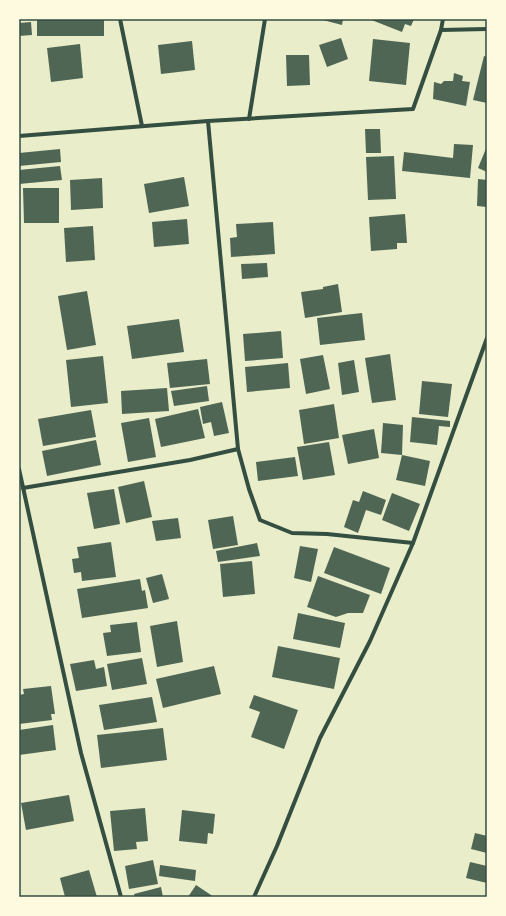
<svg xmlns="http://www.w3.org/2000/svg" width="506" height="916" viewBox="0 0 506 916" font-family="'Alegreya Sans',sans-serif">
	<rect width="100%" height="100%" fill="#e9edc9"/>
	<g fill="#4f6655">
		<rect x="37" y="19" width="67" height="17"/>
		<polygon points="319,19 343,19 342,25"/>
		<polygon points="369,19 414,19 411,26 405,24 402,32"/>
		<polygon points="31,22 32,35 19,36 19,23"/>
		<polygon points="341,38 348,59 327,67 319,45"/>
		<polygon points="373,39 410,43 406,85 369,81"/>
		<polygon points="192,41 195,70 161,74 158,45"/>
		<polygon points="80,44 83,78 51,82 47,48"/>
		<polygon points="286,55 309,55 310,85 287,86"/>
		<polygon points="484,56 487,57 487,103 473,100"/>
		<polygon points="454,73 463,76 462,81 470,82 466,106 433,99 434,82 441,84 444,81 453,81"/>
		<polygon points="365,129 380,129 381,153 366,153"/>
		<polygon points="454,144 473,145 470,178 402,171 404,152 453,158"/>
		<polygon points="487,146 487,172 478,168"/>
		<polygon points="60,149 61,162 19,166 19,153"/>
		<polygon points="394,156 396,199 368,200 366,157"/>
		<polygon points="60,166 62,180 19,184 19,170"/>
		<polygon points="184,177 189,206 149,213 144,184"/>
		<polygon points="102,178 103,208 71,210 70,180"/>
		<polygon points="478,179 487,180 487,207 477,206"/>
		<polygon points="23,188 59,188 59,223 24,223"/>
		<polygon points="405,214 407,243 397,243 397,249 371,251 369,217"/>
		<polygon points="187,219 189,244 154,247 152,222"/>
		<polygon points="273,222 275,254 231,257 230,238 237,237 236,224"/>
		<polygon points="93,226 95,260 66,262 64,228"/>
		<polygon points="267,263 268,277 242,279 241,264"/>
		<polygon points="338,284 342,312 305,318 301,292 323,289 323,287"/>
		<polygon points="87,291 96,345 67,350 58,296"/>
		<polygon points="362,313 365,340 320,345 317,318"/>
		<polygon points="179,319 184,352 132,359 127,326"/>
		<polygon points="281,331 283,358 245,361 243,334"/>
		<polygon points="390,354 396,400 372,403 365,358"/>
		<polygon points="323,355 330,389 306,394 300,359"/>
		<polygon points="103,356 108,403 71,407 66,360"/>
		<polygon points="207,359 210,384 170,388 167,363"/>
		<polygon points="354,360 359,392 342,395 338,363"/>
		<polygon points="288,363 290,388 247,392 245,367"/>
		<polygon points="422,381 452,384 448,417 419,414"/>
		<polygon points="207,386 209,401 174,406 171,391"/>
		<polygon points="167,388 169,411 122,414 121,391"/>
		<polygon points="222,402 229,433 214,436 211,422 203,424 200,407"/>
		<polygon points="334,404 339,438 304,444 299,410"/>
		<polygon points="198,409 205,438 161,447 155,419"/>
		<polygon points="91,410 96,437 43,446 38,419"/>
		<polygon points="412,417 450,421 450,427 439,426 437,445 410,442"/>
		<polygon points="149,418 156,457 128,462 121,423"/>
		<polygon points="383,423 403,425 402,455 381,453"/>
		<polygon points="374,429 379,458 348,464 342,435"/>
		<polygon points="96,440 101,465 47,476 42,451"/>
		<polygon points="329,442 335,475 303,480 297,447"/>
		<polygon points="402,455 430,461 425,486 396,480"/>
		<polygon points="295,457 298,476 258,481 256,462"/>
		<polygon points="144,481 152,517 126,523 118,487"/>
		<polygon points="114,489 120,524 94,529 87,493"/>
		<polygon points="363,491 386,500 381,515 366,510 358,533 344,527 353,500 359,502"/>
		<polygon points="392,493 420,504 409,531 382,520"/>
		<polygon points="233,516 238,545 213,549 208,520"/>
		<polygon points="178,518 181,538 156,541 152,521"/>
		<polygon points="111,542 116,577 82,581 81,572 74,573 72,559 79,558 77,547"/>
		<polygon points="257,543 260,556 218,562 216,551"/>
		<polygon points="300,546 318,549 311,582 294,578"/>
		<polygon points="334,547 390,568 381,594 324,573"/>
		<polygon points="252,561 255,594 223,597 220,564"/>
		<polygon points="162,574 169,599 153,603 146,578"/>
		<polygon points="318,576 370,595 363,613 348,613 336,617 307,607"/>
		<polygon points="140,579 142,591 145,590 148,608 82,618 77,589"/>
		<polygon points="298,613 345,623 340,648 293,639"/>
		<polygon points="177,621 183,662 157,667 150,626"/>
		<polygon points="137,622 141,652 107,656 103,633 111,632 110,625"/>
		<polygon points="278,646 340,658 334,689 272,677"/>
		<polygon points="142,658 147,684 112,690 107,664"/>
		<polygon points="94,660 96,669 104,667 107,686 76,691 70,664"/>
		<polygon points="214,666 221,694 163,708 156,679"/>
		<polygon points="51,686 55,714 51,714 52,720 19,724 19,695 24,694 23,689"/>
		<polygon points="254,695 298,710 284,749 251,737 260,712 249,708"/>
		<polygon points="152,697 157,722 104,730 99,705"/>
		<polygon points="53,725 56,750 19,755 19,730"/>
		<polygon points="163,728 167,760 101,768 97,735"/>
		<polygon points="69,795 74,821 26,830 21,803"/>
		<polygon points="145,808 148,841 136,842 137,849 114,851 110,811"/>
		<polygon points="182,810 215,814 213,834 208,833 207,844 179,841"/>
		<polygon points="475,833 487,836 487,853 471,849"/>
		<polygon points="153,860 158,884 129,889 125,866"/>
		<polygon points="470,862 487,866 487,883 466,878"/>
		<polygon points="160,865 196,870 195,881 159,876"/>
		<polygon points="89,870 97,897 65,897 60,878"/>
		<polygon points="196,885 214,897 188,897"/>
		<polygon points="161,887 163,897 135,897 134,894"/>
	</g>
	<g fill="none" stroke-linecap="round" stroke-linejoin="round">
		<g stroke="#344e41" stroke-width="4">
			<polyline points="120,19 142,126"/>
			<polyline points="441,30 487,29"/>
			<polyline points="249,119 265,19"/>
			<polyline points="19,136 208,121"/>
			<polyline points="238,449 249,489 260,520 292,533 327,534 413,543"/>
			<polyline points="19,469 81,753 121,897"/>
			<polyline points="23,488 190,460 238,449 208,121 413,109 441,30 443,19"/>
			<polyline points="254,897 277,846 320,738 370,641 413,543 487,338"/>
		</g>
	</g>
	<rect width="506" height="916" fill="none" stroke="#fefae0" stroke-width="40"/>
	<rect x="20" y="20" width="466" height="876" fill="none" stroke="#344e41" stroke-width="1.5"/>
</svg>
